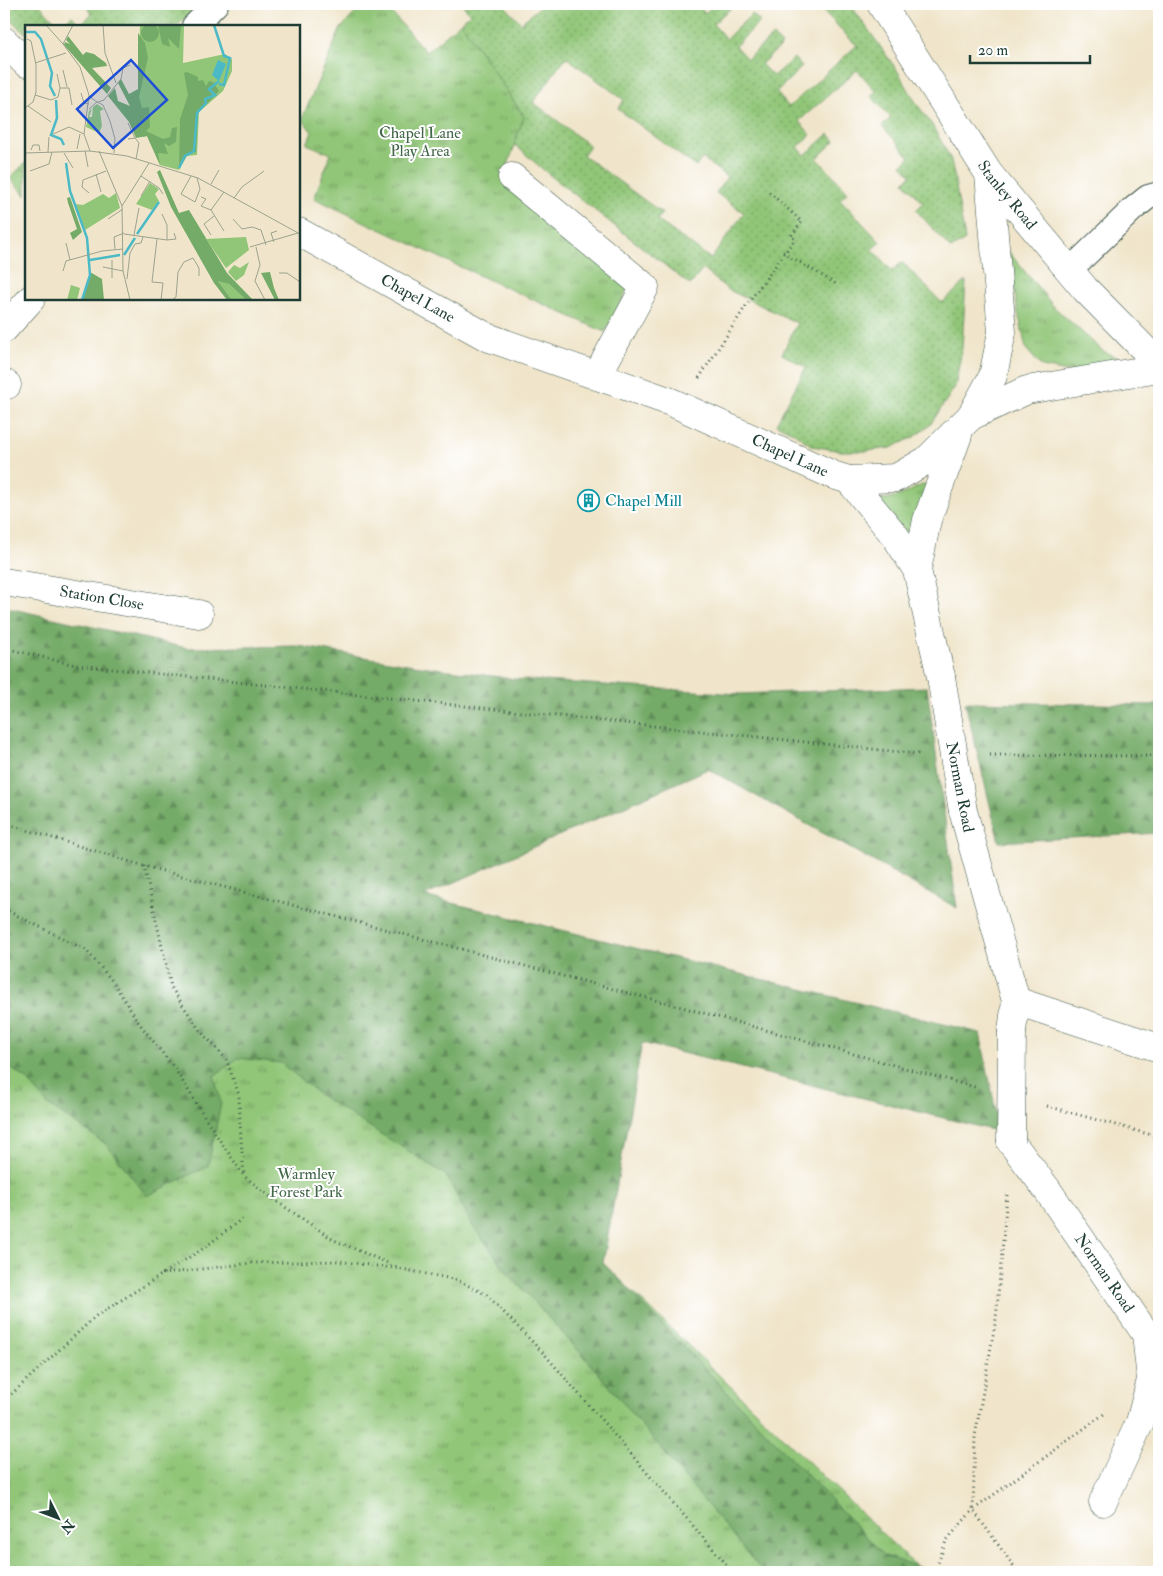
<svg xmlns="http://www.w3.org/2000/svg" width="1163" height="1576" viewBox="0 0 1163 1576" font-family="'IM FELL Double Pica',serif">
	<defs>
		<pattern id="grass-tufts" width="24" height="20" patternUnits="userSpaceOnUse" patternTransform="scale(1.25)"><rect width="24" height="20" fill="#91c678"/><path d="M3 7l-1-3M5 7V3M7 7l1-3M15 17l-1-3M17 17v-4M19 17l1-3" fill="none" stroke="#76a263"/></pattern>
		<pattern id="forest-firs" width="22" height="20" patternUnits="userSpaceOnUse" patternTransform="scale(1.25)"><rect width="22" height="20" fill="#74ab68"/><path d="M5 1l3.5 6h-7zM16 11l3.5 6h-7z" fill="#5f8c56"/></pattern>
		<pattern id="garden-dots" width="8" height="8" patternUnits="userSpaceOnUse" patternTransform="scale(1.25)"><rect width="8" height="8" fill="#91c678"/><path d="M2 2h.1M6 6h.1" fill="none" stroke="#76a263" stroke-width="1.8" stroke-linecap="round"/></pattern>
	</defs>
	<rect width="100%" height="100%" fill="#fff"/>
	<filter id="ink" filterUnits="userSpaceOnUse"><feTurbulence type="fractalNoise" baseFrequency=".02" numOctaves="2"/><feDisplacementMap in="SourceGraphic" scale="10" xChannelSelector="R" yChannelSelector="G"/><feConvolveMatrix kernelMatrix="1 2 1 2 8 2 1 2 1" color-interpolation-filters="sRGB"/></filter>
	<filter id="wash" filterUnits="userSpaceOnUse"><feTurbulence type="fractalNoise" baseFrequency=".0096" numOctaves="4" result="noise"/><feDisplacementMap in="SourceGraphic" scale="20" xChannelSelector="R" yChannelSelector="G"/><feGaussianBlur stdDeviation="1.12" result="paint"/><feColorMatrix in="noise" values="0 0 0 0 0 0 0 0 0 0 0 0 0 0 0 0 0 1.4 0 .05"/><feComposite in="paint" operator="in"/></filter>
	<g filter="url(#wash)">
		<rect width="100%" height="100%" fill="#f0e5ca"/>
		<g fill="url(#grass-tufts)" stroke="#588256">
			<polygon points="364,4 384,4 426,52 461,22 524,117 503,180 629,287 605,332 456,265 314,198 331,154 307,144 312,132 302,119 341,28"/>
			<polygon points="26,162 26,196 10,178"/>
			<polygon points="1008,251 1055,308 1103,351 1124,361 1079,374 1042,367 1026,349 1017,307"/>
			<polygon points="924,484 930,486 910,541 877,501 901,495"/>
			<polygon points="4,707 462,763 422,903 600,1260 922,1572 4,1572"/>
		</g>
		<g fill="url(#forest-firs)" stroke="#4a744e">
			<polygon points="4,607 187,648 298,646 407,664 514,679 739,694 927,687 957,908 708,769 424,896 980,1033 1000,1132 642,1043 603,1263 885,1556 934,1572 763,1572 595,1369 508,1273 472,1225 446,1175 321,1096 281,1063 238,1058 214,1076 221,1103 208,1166 147,1196 106,1144 48,1105 27,1079 4,1064"/>
			<polygon points="965,702 1159,705 1159,833 999,842"/>
		</g>
		<g fill="url(#garden-dots)" stroke="#588256" fill-rule="evenodd">
			<polygon points="4,4 39,4 59,26 26,26 26,34 4,13"/>
			<polygon points="87,4 199,4 177,26 60,26 72,16 80,25 92,14 85,5"/>
			<path d="M462,4H503L521,23L543,4H697L705,13L715,4H735L713,24L726,39L752,14L760,22L735,46L747,59L773,36L782,45L761,64L773,76L794,58L802,67L776,92L789,107L856,46L859,47L851,40L817,4H850L897,70L917,104L932,125L945,148L951,160L954,175L965,240L951,249L916,210L923,203L904,182L911,175L902,165L910,157L882,126L891,118L871,96L876,91L857,70L799,121L811,135L798,147L805,155L829,134L835,141L817,158L848,192L840,199L880,242L872,249L892,271L902,262L942,303L966,281L962,349L955,387L930,425L914,437L891,448L867,451H841L812,446L793,432L776,424L806,367L782,354L797,323L727,289L703,269L690,285L546,172L514,144L524,117L461,22L470,14ZM566,57L624,100L618,109L696,167L702,158L727,177L716,193L744,213L711,259L657,220L662,213L583,155L590,146L533,102Z"/>
		</g>
	</g>
	<g filter="url(#ink)">
		<g fill="none" stroke-linecap="round" stroke-linejoin="round">
			<defs>
				<g id="lane">
					<polyline points="194,26 216,4"/>
					<polyline points="1069,271 1133,209 1148,197 1159,194"/>
				</g>
				<g id="street">
					<polyline points="4,41 26,63"/>
					<polyline points="989,174 1002,332 993,376 971,416 1027,390 1159,368"/>
					<polyline points="512,177 645,287 597,376"/>
					<path id="s1" d="M299,232L487,337L671,402L833,475L849,480L896,478L927,460L971,416"/>
					<polyline points="4,329 31,299"/>
					<polyline points="4,383 7,385"/>
					<polyline points="849,480 896,537 917,570"/>
					<path id="s2" d="M4,582L199,614"/>
					<polyline points="941,677 917,570 927,520 958,435"/>
					<polyline points="963,811 1016,1001 1012,1031"/>
					<polyline points="1016,1001 1159,1048"/>
					<path id="s3" d="M1011,1142L1046,1188L1146,1334L1151,1380L1140,1422L1103,1502"/>
				</g>
				<g id="secondary">
					<path id="s4" d="M881,4L989,174L1085,289L1159,364"/>
				</g>
			</defs>
			<use href="#lane" stroke="#3e564a" stroke-width="26"/>
			<use href="#street" stroke="#3e564a" stroke-width="29"/>
			<use href="#secondary" stroke="#3e564a" stroke-width="29"/>
			<g stroke="#3e564a" stroke-width="3" stroke-dasharray="1 4" stroke-linecap="butt">
				<polyline points="783,252 836,284"/>
				<polyline points="699,378 746,306 795,239 791,236 802,222 768,191"/>
				<polyline points="4,648 75,665 919,754"/>
				<polyline points="990,755 1159,756"/>
				<polyline points="4,823 144,866 674,1005 978,1088"/>
				<polyline points="144,866 171,987 198,1028 226,1059 239,1095 241,1140 244,1175"/>
				<polyline points="4,909 86,950 113,982 139,1023 175,1069 215,1133 244,1176 273,1199 334,1240 397,1267"/>
				<polyline points="1047,1106 1159,1137"/>
				<polyline points="1007,1195 996,1319 975,1436 973,1510 1018,1572"/>
				<polyline points="162,1274 251,1263 337,1261 402,1269 457,1280 487,1295 546,1356 733,1572"/>
				<polyline points="4,1401 96,1316 204,1248 243,1218"/>
				<polyline points="935,1572 946,1541 973,1510 1104,1414"/>
			</g>
			<use href="#lane" stroke="#fff" stroke-width="24"/>
			<use href="#street" stroke="#fff" stroke-width="28"/>
			<use href="#secondary" stroke="#fff" stroke-width="28"/>
			<defs>
				<g id="street-bridge">
					<polyline points="941,677 963,811"/>
					<polyline points="1011,1142 1012,1031"/>
				</g>
			</defs>
			<use href="#street-bridge" stroke="#3e564a" stroke-width="29" stroke-linecap="butt"/>
			<use href="#street-bridge" stroke="#fff" stroke-width="28"/>
		</g>
	</g>
	<defs>
		<symbol id="building-ring" viewBox="-11 -11 22 22"><circle r="9.5" fill="#fff" stroke="#0f9aa8" stroke-width="1.5"/><path d="M-4-6H4V6H1V3H-1V6H-4ZM-2.5-4.3h1.7v1.8h-1.7ZM.8-4.3h1.7v1.8H.8ZM-2.5-1h1.7V.8h-1.7ZM.8-1h1.7V.8H.8Z" fill="#0f9aa8"/></symbol>
	</defs>
	<g fill-rule="evenodd">
		<use href="#building-ring" x="576" y="488" width="25" height="25"/>
	</g>
	<g text-anchor="middle" dominant-baseline="central" stroke-width="4" stroke-linejoin="round" paint-order="stroke">
		<g font-size="16" fill="#416648" stroke="#fff">
			<text x="420" y="133">Chapel Lane<tspan x="420" dy="18">Play Area</tspan></text>
			<text x="306" y="1174">Warmley<tspan x="306" dy="18">Forest Park</tspan></text>
		</g>
		<g font-size="16" fill="#1f3d34" stroke="#fff">
			<text stroke="none"><textPath href="#s4" startOffset="229">Stanley Road</textPath></text>
			<text stroke="none"><textPath href="#s1" startOffset="136">Chapel Lane</textPath></text>
			<text stroke="none"><textPath href="#s1" startOffset="541">Chapel Lane</textPath></text>
			<text stroke="none"><textPath href="#s2" startOffset="99">Station Close</textPath></text>
			<text transform="translate(960 787) rotate(79)">Norman Road</text>
			<text stroke="none"><textPath href="#s3" startOffset="161">Norman Road</textPath></text>
		</g>
		<g font-size="16" fill="#0d838f" stroke="#fff" text-anchor="start">
			<text x="605" y="501">Chapel Mill</text>
		</g>
	</g>
	<g transform="translate(25 25)">
		<rect width="275" height="275" fill="#f0e5ca"/>
		<path d="M115,0H159L158,38L200,29L207,34V46L198,66L174,87L172,130L162,131L154,145L135,140L122,111L118,112L113,64ZM91,168L95,183L60,205L50,179L58,180L78,169L84,173ZM224,237L219,250L211,256L203,247L209,240L215,243ZM196,255L204,259L221,275H207L193,256Z" fill="#91c678"/>
		<path d="M116 8a9 9 0 1 1 18 0a9 9 0 1 1-18 0ZM133,0H156L154,24L143,13L145,22L137,19ZM113,8L120,18L123,33L114,72L117,83L124,82L125,102L121,106L138,114L145,112L147,103L152,102L151,117L144,121L139,118L143,129L133,128L135,140L122,111L111,113L104,97L83,71L90,63L93,76L105,81L93,58L96,54L104,69L113,64ZM43,11L58,30L61,27L69,29L81,38L82,41L67,43L86,63L82,69L39,20L40,17L45,19L41,15ZM162,47L173,52V56L178,55L181,61L184,56L188,57L194,66L173,88L171,127L162,130L154,144L155,94L163,70L159,48ZM130,142L132,147L135,145L154,188L164,185L202,248L228,275H221L204,259L193,256L207,275H202L189,258L146,182ZM45,172L57,207L48,215L45,208L52,204L43,178L42,173ZM65,247L77,254L79,275H58ZM245,247L249,263L254,275H250L236,248Z" fill="#74ab68"/>
		<path d="M221,212L224,225L201,243L181,214Z" fill="#91c678"/>
		<path d="M72,79L79,84L75,86L77,101L74,108L61,102L64,86L67,83L64,92H67L68,82ZM125,158L134,164L130,169L134,176L127,185L111,179Z" fill="#91c678"/>
		<path d="M46,260L55,263L52,275H42Z" fill="#91c678"/>
		<path d="M193,35L201,39L194,56L187,50Z" fill="#4cbac6"/>
		<path fill="none" stroke="#4cbac6" stroke-width="2.5" d="M189,0L199,31L205,33L199,60L194,59M0,7H10L16,14L27,48L25,61L30,71M31,75L32,93L26,110L36,114L39,120M41,138L45,166L62,213L65,250L57,275M154,143L160,131L169,126L172,88L181,78L180,74L190,70L184,64L194,56M112,209L134,177M99,230L110,213M65,235L95,230"/>
		<path fill="none" stroke="#9ca28e" stroke-width="1" d="M21,0L38,19M48,0L38,19L55,42L64,70L59,109L65,126M78,0L80,28L91,58M10,38L41,28M38,45L42,62M35,63H44L47,80M56,68L59,78L64,79M10,70L26,75L33,72L35,63L32,49M72,77L78,80L85,96L90,114L89,128M73,77L79,75L96,54L98,43L105,40M3,81L26,97M0,83L8,77L11,67V40L6,16L2,14M64,84L72,77L65,72M103,98L110,113M28,109L44,102L59,109M103,114L110,113L114,118L111,134M52,124L55,109M6,125L8,120H14L15,126M60,126L63,142M74,126L97,181L98,246L105,275M23,127L24,112M0,128L65,126L102,131L173,153L275,209M39,128L48,143M5,146L24,139L27,127M71,149L76,167M116,151L134,163L138,169M166,151L156,169L170,177L175,164L172,153M186,159L194,145M199,167L186,185L199,206M64,168L57,162L58,155L81,146M116,171L125,156M176,172L181,174L176,181L186,185M209,173L217,162L239,146M97,181L124,138M137,189L142,200V215M83,194L98,184M208,194L217,204L227,202L236,205L241,220M99,209L142,215L151,214L149,208M109,210L114,183M186,210L179,199L189,191M132,214L127,257L138,258L136,275M249,217L246,208L252,206M41,218L45,235M225,222L273,208M231,222L235,240L230,256L240,275M90,224L89,212L99,208M78,242L98,246M38,246L41,236L77,226L98,224M254,248H262L275,257M87,253V235M102,254L105,228L110,219L116,218L118,212M147,275L151,272L153,247L159,237L168,233L174,243V251"/>
		<path fill="#1d4ed8" fill-opacity="0.15" stroke="#1d4ed8" stroke-width="2.5" d="M106,35L142,75L88,123L52,84Z"/>
		<rect width="275" height="275" fill="none" stroke="#1f3d34" stroke-width="2.5"/>
	</g>
	<rect width="1163" height="1576" fill="none" stroke="#fff" stroke-width="20"/>
	<g transform="translate(58 1518) rotate(132)" stroke="#ffffff" stroke-width="4" paint-order="stroke">
	<path d="M0-4L9 19L0 12L-9 19Z" fill="#1f3d34"/>
	<text y="-8" font-size="14" font-weight="bold" text-anchor="middle" fill="#1f3d34">N</text>
	</g>
	<path d="M970 55v8h120v-8" fill="none" stroke="#1f3d34" stroke-width="2.5"/>
	<text x="978" y="55" font-size="15" fill="#1f3d34" stroke="#ffffff" stroke-width="4" paint-order="stroke">20 m</text>
</svg>
